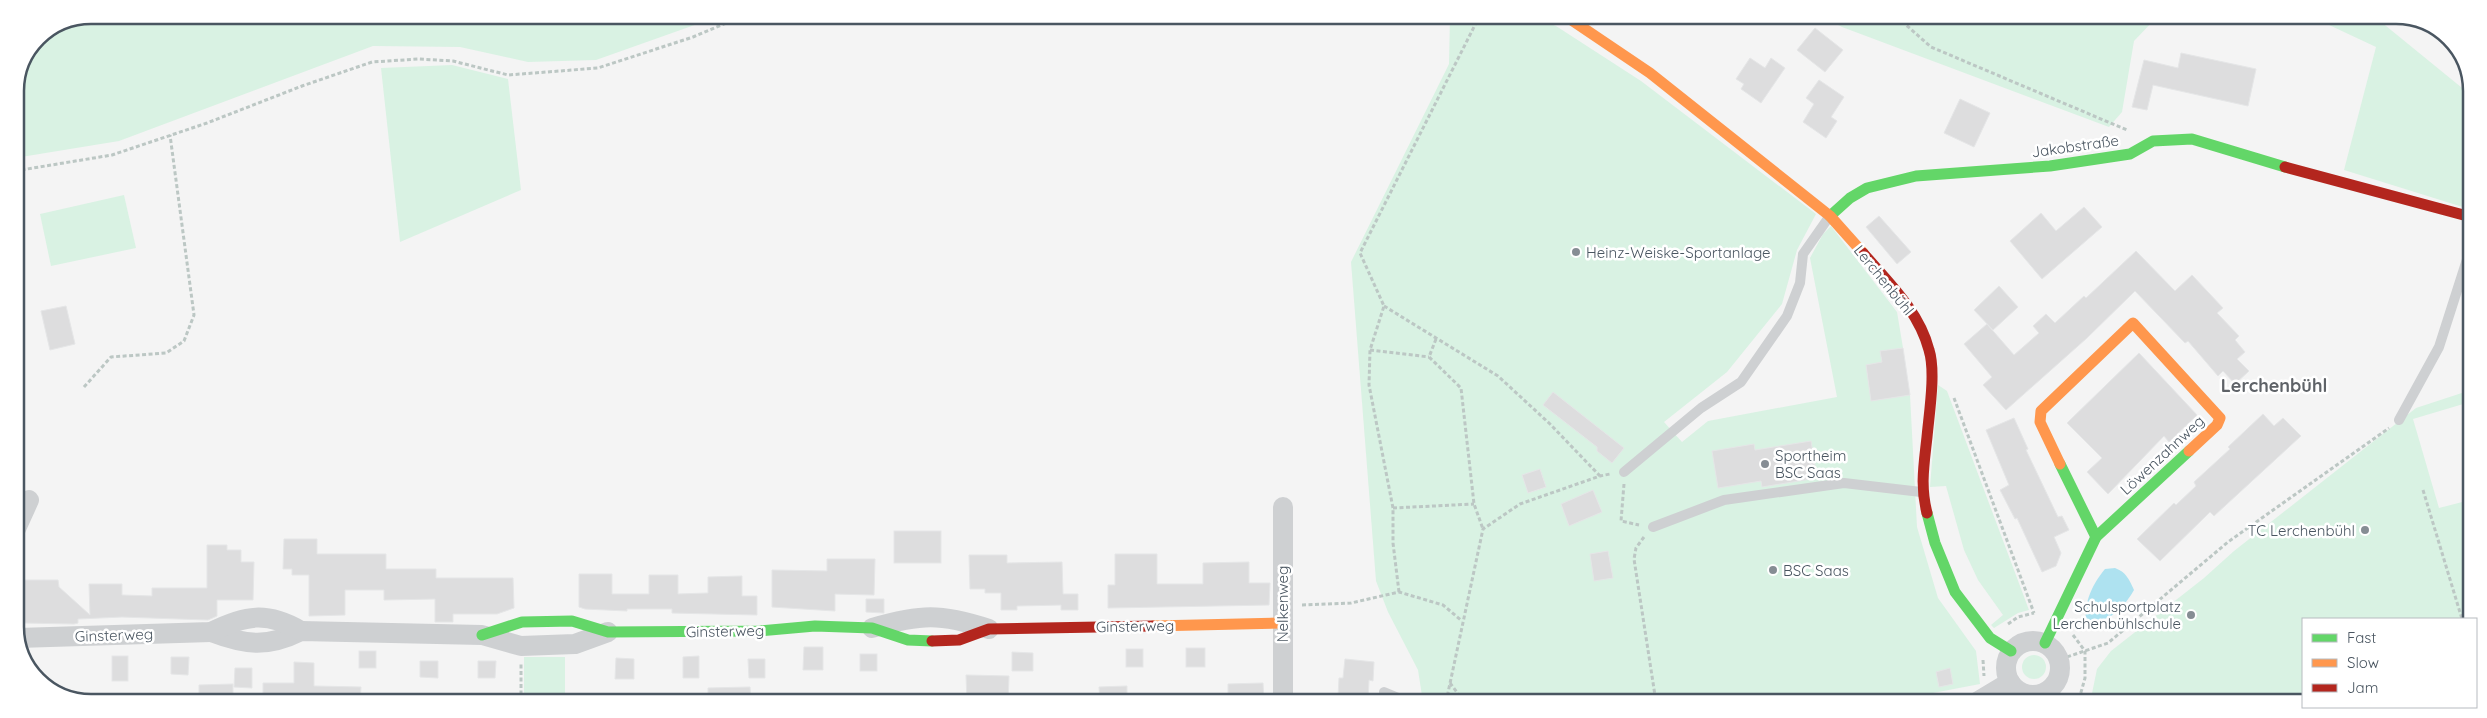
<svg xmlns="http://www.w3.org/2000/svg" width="2487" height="718" viewBox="0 0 2487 718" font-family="Quicksand,sans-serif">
	<rect width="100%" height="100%" fill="#f4f4f4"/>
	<g fill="#d9f2e3">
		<polygon points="91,15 720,16 596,60 528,62 460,47 373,46 119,141 15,158 15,91 37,37"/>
		<polygon points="1450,16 1534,17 1556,26 1641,81 1816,214 1797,250 1782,304 1727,372 1664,422 1682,442 1708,421 1837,397 1810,258 1823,234 1831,226 1897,312 1903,348 1880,351 1882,362 1866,365 1871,401 1910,395 1917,527 1938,598 1976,651 1980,684 1886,702 1423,702 1418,670 1388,612 1376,581 1351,262 1449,64"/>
		<polygon points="1823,17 2157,17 2134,41 2122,112 2109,127 1842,27"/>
		<polygon points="2312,17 2375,17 2467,92 2472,91 2471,187 2466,208 2344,170 2376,47"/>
		<polygon points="452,65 508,79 521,190 400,242 381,68"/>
		<polygon points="124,195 136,248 51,266 40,214"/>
		<polygon points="1938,385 1947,391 2029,610 2018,613 1994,628 1991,625 2003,615 1978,580 1964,550 1946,486 1930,487"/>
		<polygon points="2471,390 2470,402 2413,419 2439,508 2470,500 2470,619 2303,619 2303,703 2090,703 2097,669 2111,651 2204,578 2234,551 2416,408"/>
		<circle cx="2034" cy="667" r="12"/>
		<rect x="524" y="657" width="41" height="44"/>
	</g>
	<path fill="#aee2f0" d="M2115,568C2126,572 2129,579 2134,590C2125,606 2106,628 2086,619C2084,601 2094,582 2105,569Z"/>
	<g fill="#ddddde" stroke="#e5e6e7">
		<polygon points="1815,28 1843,50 1825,72 1797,50"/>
		<polygon points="2181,53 2256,69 2248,106 2153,85 2147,110 2132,107 2144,60 2178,68"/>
		<polygon points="1750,58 1765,68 1771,58 1785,68 1761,103 1741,89 1744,84 1736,79"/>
		<polygon points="1819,80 1844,97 1831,117 1837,121 1826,138 1803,122 1814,104 1806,98"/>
		<polygon points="1960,99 1990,113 1974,147 1944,133"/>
		<polygon points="2084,207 2102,227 2042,279 2010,241 2041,213 2056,231"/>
		<polygon points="1879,216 1911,252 1897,264 1866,227"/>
		<polygon points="2136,251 2175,291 2192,275 2223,308 2217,313 2239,336 2235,340 2245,352 2237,359 2249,371 2235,384 2223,371 2218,376 2188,341 2185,343 2135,291 2087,338 2006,410 1983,385 1992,377 1964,344 1987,324 2014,355 2039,333 2033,326 2046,314 2055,323 2084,296 2086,298"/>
		<polygon points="1999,286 2018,307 1993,330 1974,310"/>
		<polygon points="66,306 75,344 50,350 41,311"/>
		<polygon points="1903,348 1910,395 1871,401 1866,365 1882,362 1880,351"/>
		<polygon points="2139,353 2197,415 2169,442 2164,436 2108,494 2087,472 2102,458 2067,423"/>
		<polygon points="1553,392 1624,448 1612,463 1597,451 1597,447 1543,405"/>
		<polygon points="2263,414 2274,426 2283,418 2301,436 2214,516 2210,512 2160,561 2137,539 2174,503 2176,505 2196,486 2194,482 2230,449 2228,447"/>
		<polygon points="2014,418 2028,449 2026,450 2058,517 2062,516 2069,530 2054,537 2061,553 2056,566 2042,572 2017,518 2015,519 2000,490 2009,485 1986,430"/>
		<polygon points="1811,441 1817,478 1762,487 1761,481 1718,488 1712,451 1754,444 1755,450"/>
		<polygon points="1540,469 1546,487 1528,493 1522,475"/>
		<polygon points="1593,490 1602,512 1569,526 1561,504"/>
		<rect x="894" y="531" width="47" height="32"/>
		<polygon points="284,539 317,539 317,554 386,554 386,569 436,569 436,578 513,578 514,608 497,614 453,614 453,622 435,622 435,599 384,600 384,590 345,590 345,615 309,616 309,575 292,575 292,569 283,569"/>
		<polygon points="207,545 227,545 227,550 241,550 241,562 254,562 253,600 217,600 217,616 208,620 122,617 78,619 78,623 74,624 24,623 24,580 58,580 59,587 90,615 89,584 122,584 122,595 152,596 152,588 207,588"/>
		<polygon points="1608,551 1613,578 1594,581 1590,554"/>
		<polygon points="1115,554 1157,554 1157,584 1203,584 1203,563 1249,562 1249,583 1270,583 1269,605 1108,608 1108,585 1115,585"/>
		<polygon points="969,555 1007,555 1007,563 1062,562 1063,594 1078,594 1078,610 1061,610 1061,605 1017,606 1017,610 1001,610 1001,593 985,593 985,589 970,589"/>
		<polygon points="827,559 875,559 874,595 835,594 835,611 772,607 772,570 827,571"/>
		<polygon points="579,574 612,574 612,594 649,594 649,575 678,575 678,594 708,593 708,577 742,576 742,596 757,596 757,615 672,613 672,609 627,609 627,611 585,609 579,607"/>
		<polygon points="866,599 884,599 884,613 866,612"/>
		<polygon points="804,647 823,647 823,670 803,670"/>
		<rect x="1186" y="648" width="19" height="19"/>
		<rect x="1126" y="649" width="17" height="18"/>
		<rect x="359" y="651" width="17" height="17"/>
		<polygon points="1012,652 1033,653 1033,671 1012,671"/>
		<rect x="860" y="654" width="17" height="17"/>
		<rect x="112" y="656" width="16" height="25"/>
		<polygon points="699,656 699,678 683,678 683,657"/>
		<polygon points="171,657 189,657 188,675 171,674"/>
		<polygon points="616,658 634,659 634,679 615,679"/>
		<polygon points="748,659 765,659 765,678 749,678"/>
		<polygon points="1345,659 1374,662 1373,681 1369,680 1368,700 1338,698 1339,678 1343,678"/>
		<polygon points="420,661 438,661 438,678 420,677"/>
		<polygon points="478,661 496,661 495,678 478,678"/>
		<polygon points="294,662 314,663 314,686 361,687 360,701 263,701 263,683 294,683"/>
		<polygon points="235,668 252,668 252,688 234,687"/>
		<polygon points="1950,668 1953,684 1939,687 1936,672"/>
		<polygon points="966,675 1009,676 1008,702 967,701"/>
		<polygon points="1263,683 1264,702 1228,702 1228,684"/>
		<polygon points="233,684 233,701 199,701 199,685"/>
		<polygon points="1127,686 1127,702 1100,702 1099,687"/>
		<polygon points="750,687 751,701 708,701 708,688"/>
	</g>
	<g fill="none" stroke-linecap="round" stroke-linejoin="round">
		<g stroke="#bcc7c4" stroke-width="3" stroke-dasharray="4 2.5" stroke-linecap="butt">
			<polyline points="1897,17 1931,47 2127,130"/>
			<polyline points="15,171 112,155 207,123 302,86 372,62 418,59 453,61 508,75 598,68 693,37 743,16"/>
			<polyline points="1384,306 1498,376 1550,424 1600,476"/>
			<polyline points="1436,339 1429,357 1461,388 1474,504 1483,529"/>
			<polyline points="1370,350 1429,357"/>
			<polyline points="84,387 111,357 166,353 184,341 194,315 170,135"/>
			<polyline points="1954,398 2034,613"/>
			<polyline points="1624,484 1621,521 1639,525"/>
			<polyline points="2423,490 2462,619"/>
			<polyline points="1393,508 1474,504"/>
			<polyline points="1644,537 1636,548 1634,559 1656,702"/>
			<polyline points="1399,592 1393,543 1393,508 1369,385 1370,350 1384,306 1360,253 1479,17"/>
			<polyline points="1302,605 1351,603 1399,592 1443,605 1462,621"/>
			<polyline points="2008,624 2018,617 2034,613"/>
			<polyline points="2073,635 2085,651 2085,678 2078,703"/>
			<polyline points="2061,659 2108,643 2228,542 2389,428"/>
			<polyline points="1983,660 1984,676"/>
			<polyline points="1450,683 1464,702"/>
			<polyline points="521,701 521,664"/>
			<polyline points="1446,702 1483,529 1520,504 1600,476 1610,474"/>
		</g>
		<g stroke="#ced0d2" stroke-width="10">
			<polyline points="2399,420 2439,347 2471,247"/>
			<polyline points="1624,472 1701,408 1741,382 1787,316 1800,283 1803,254 1829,217"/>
			<polyline points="1653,527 1724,500 1844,483 1921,492"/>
			<polyline points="1384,692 1408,702"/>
		</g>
		<g stroke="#ced0d2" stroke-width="20">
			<polyline points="1283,507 1283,702"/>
			<polyline points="15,531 29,500"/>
			<path d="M872,628C921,614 940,613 989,629"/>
			<path d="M211,632C245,645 267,648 301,631L482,635L521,646L575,644L608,632"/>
			<path d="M18,638L211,632C245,615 267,611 301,631"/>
			<circle cx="2033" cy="668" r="27"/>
			<polyline points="1975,703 2010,682"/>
		</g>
		<g stroke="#63d668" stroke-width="11">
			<polyline points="1830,216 1850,198 1867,188 1916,176 2050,166 2130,154 2153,141 2192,139 2285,167"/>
			<polyline points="2060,464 2096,537"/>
			<polyline points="1927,513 1935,543 1955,592 1990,638 2011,651"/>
			<polyline points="482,635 522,622 572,621 608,632 759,631 815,626 872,628 908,640 932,641"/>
			<polyline points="2045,643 2096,537 2189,451"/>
		</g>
		<g stroke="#ff974d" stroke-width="11">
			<polyline points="1567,17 1650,73 1830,216 1863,253"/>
			<polyline points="2060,464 2040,422 2041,411 2133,323 2220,418 2217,425 2189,451"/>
			<polyline points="1153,626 1282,623"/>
		</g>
		<g stroke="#b3261e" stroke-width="11">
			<polyline points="2285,167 2471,217"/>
			<path d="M1863,253C1888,282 1919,311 1929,350C1936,372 1929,414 1927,437C1924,465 1920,486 1927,513"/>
			<polyline points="932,641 959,640 989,629 1153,626"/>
		</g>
	</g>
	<g fill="#868d94" stroke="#fff" stroke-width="2">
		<circle cx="1576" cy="252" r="5"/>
		<circle cx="1765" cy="464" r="5"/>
		<circle cx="2365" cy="530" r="5"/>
		<circle cx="1773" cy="570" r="5"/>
		<circle cx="2191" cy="615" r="5"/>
	</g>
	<g text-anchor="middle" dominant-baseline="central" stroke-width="5" stroke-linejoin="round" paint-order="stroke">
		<g font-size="15" fill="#4a5661" stroke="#fff">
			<text transform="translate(2075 146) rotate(-8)">Jakobstraße</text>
			<text transform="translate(1884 280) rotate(51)">Lerchenbühl</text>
			<text transform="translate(2162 455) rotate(-43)">Löwenzahnweg</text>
			<text transform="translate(1282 604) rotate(-90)">Nelkenweg</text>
			<text transform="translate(1135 626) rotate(-1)">Ginsterweg</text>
			<text transform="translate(725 631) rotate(-1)">Ginsterweg</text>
			<text transform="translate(114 635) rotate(-2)">Ginsterweg</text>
		</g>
		<g font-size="15" fill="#4a5661" stroke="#fff" text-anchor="start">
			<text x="1586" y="252">Heinz-Weiske-Sportanlage</text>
			<text x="1775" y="455">Sportheim<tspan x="1775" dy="17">BSC Saas</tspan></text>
			<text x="2355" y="530" text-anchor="end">TC Lerchenbühl</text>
			<text x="1783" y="570">BSC Saas</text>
			<text x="2181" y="606" text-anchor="end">Schulsportplatz<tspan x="2181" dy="17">Lerchenbühlschule</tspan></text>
		</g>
		<g font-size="18" font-weight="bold" fill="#5f6368" stroke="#fff">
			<text x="2274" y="385">Lerchenbühl</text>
		</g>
	</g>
	<path d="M0 0H2487V718H0ZM91 24H2396A67 67 0 0 1 2463 91V627A67 67 0 0 1 2396 694H91A67 67 0 0 1 24 627V91A67 67 0 0 1 91 24Z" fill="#fff" fill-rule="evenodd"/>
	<path fill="none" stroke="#4a5661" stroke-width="2.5" d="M91 24H2396A67 67 0 0 1 2463 91V627A67 67 0 0 1 2396 694H91A67 67 0 0 1 24 627V91A67 67 0 0 1 91 24Z"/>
	<rect x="2302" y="618" width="175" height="90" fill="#ffffff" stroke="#b7bbc0"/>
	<rect x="2312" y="634" width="25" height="8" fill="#63d668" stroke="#b7bbc0"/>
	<text x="2347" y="643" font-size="15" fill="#4a5661">Fast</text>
	<rect x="2312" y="659" width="25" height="8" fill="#ff974d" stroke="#b7bbc0"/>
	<text x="2347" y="668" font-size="15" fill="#4a5661">Slow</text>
	<rect x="2312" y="684" width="25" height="8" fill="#b3261e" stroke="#b7bbc0"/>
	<text x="2347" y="693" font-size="15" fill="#4a5661">Jam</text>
</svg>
